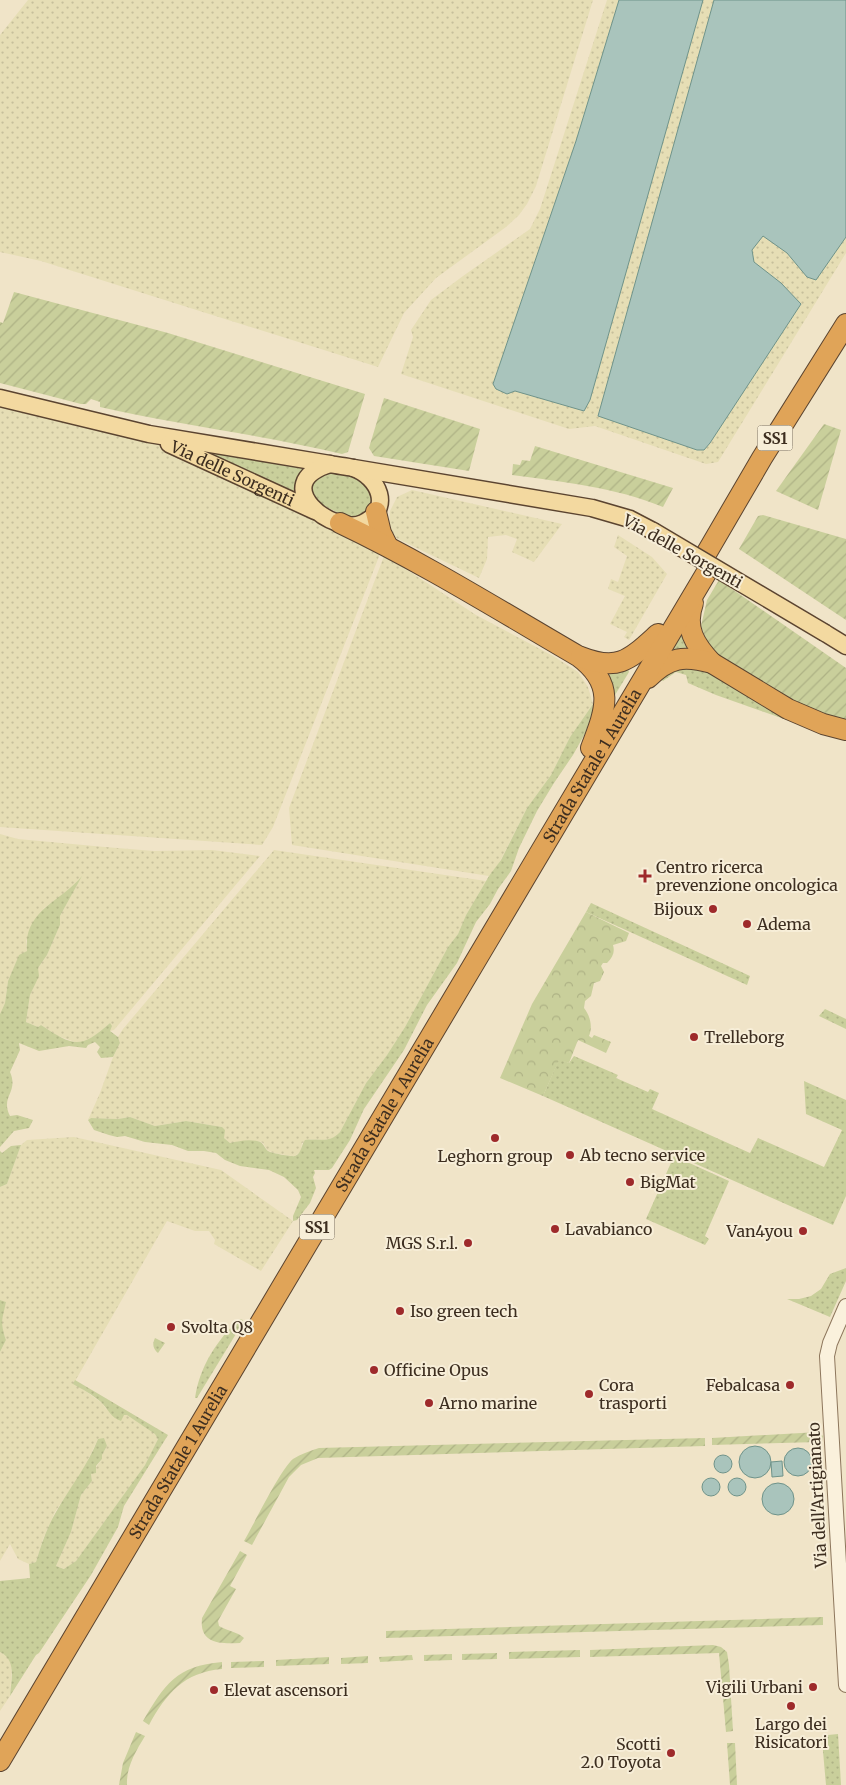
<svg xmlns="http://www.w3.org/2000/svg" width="846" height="1785" viewBox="0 0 846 1785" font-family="Merriweather,serif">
	<defs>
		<pattern id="farmland-dots" width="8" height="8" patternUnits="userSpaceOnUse" patternTransform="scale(1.25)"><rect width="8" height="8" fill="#e6deb5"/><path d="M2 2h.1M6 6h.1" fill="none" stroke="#c6bf9b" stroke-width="1.8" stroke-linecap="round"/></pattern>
		<pattern id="grass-dots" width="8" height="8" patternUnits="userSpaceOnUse" patternTransform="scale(1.25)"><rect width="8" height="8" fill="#c9cf9b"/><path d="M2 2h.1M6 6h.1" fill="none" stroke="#aeb285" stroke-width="1.8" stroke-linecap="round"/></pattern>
		<pattern id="forest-crowns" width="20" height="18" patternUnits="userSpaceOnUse" patternTransform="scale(1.25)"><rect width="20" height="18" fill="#c9cf9b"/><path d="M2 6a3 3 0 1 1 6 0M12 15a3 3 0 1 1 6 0" fill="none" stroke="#aeb285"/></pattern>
		<pattern id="garden-furrows" width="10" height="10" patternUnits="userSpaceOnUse" patternTransform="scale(1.25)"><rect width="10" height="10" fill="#c9cf9b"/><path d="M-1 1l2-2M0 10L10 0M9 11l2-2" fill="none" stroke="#aeb285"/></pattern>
	</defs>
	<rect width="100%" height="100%" fill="#f0e4c8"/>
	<g fill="url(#farmland-dots)">
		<polygon points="28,0 593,0 536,186 527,204 519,215 506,227 436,278 404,313 378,367 41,261 0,252 0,35"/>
		<polygon points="607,0 846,0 846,253 718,462 706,464 595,426 569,429 401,374 413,337 411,330 431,300 463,276 530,229 540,209"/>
		<polygon points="0,404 155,442 377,547 380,554 273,827 262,845 0,827"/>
		<polygon points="412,490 562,524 534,562 512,552 517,539 506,535 488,537 487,559 479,578 396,538 389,526 390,511 397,497"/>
		<polygon points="618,535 652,557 667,574 629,640 624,637 627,632 610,624 625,596 608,589 611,579 618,582 627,556 614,547"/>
		<polygon points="387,553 395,562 476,615 553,656 578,672 588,687 593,704 570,737 551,775 527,808 497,867 489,876 292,845 289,808 384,556"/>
		<polygon points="0,834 18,839 105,847 154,851 212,850 260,856 114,1030 110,1031 110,1023 96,1035 84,1042 75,1042 58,1036 41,1025 38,1027 26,1022 30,995 38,976 38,968 47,955 60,925 60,916 80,879 73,887 44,908 26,941 27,951 19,956 8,981 5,1003 0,1014"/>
		<polygon points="274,850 486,881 466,915 458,934 448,947 405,1027 387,1055 366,1083 340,1132 335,1138 323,1140 310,1139 302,1143 301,1151 295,1156 291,1156 274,1153 267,1150 263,1143 259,1141 242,1141 230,1143 224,1138 222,1127 186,1121 155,1126 130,1117 118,1119 91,1118 88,1120 100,1093 113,1057 120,1043 118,1037 123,1029"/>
		<polygon points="74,1137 221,1170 293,1221 261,1271 214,1244 215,1240 209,1231 195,1231 167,1221 74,1383 102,1403 106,1409 124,1415 127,1414 156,1434 158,1439 145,1465 76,1561 65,1569 56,1566 71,1532 81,1495 92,1481 91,1474 102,1459 102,1455 107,1446 98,1439 83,1470 55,1512 43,1539 36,1562 29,1564 18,1559 10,1544 0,1561 0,1352 6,1340 1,1325 1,1318 6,1302 0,1300 0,1187 7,1184 21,1145 27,1140"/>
		<polygon points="0,1652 6,1655 12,1663 10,1696 0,1711"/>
	</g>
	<g fill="url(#grass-dots)">
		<polygon points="204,450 307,468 298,495"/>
		<polygon points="326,472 356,475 371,486 374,503 367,514 351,519 318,503 312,496 313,478"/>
		<polygon points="682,623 695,650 667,657"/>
		<polygon points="690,661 788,716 787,720 716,695 688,683 686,675 676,672 663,681 656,677"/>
		<polygon points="627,666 629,672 612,700 600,668"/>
		<path d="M593,704L592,721L573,755L554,783L537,811L519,848L511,871L498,889L490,904L476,922L457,963L427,1005L404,1050L364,1109L350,1140L332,1168L329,1170H314L315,1173L313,1177L316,1188L310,1203L297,1220L293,1221V1216L301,1197L298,1190L284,1177L269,1170L240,1166L225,1160L216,1153L204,1151H188L172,1145L145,1142L125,1136L117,1137L109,1135L94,1130L88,1120L91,1118L118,1119L130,1117L155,1126L186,1121L222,1127L225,1130L224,1138L230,1143C238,1141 248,1139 257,1141C264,1142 264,1148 268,1151C271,1153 292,1157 295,1156C302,1153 301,1145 305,1140C319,1138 329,1144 340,1132L366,1083L387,1055L405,1027L448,947L458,934L466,915L489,876L501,860L527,808L551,775L570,737Z"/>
		<path d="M82,876L60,916V925L47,955L38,968L39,976L30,995L26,1022L38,1027L41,1025C73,1046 80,1050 110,1023L112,1026L110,1031L118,1037L120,1043L113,1057L101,1058L97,1052L100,1047L95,1042L88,1045L86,1048L69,1046L39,1051L19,1043L20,1050L10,1072C19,1093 0,1096 10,1116L17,1115L33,1120L29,1128L14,1131L0,1147V1014L5,1003L8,981L19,955L27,951C23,910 61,902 82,876Z"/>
		<polygon points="591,903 750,976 747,985 586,912"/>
		<polygon points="825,1009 846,1019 846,1029 819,1016"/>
		<polygon points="574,1056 618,1075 616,1078 648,1092 650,1089 659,1093 652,1109 750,1153 758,1138 824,1167 842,1130 806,1114 804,1081 846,1100 846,1196 833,1225 543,1096 559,1059 569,1063"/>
		<polygon points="21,1145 7,1184 0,1187 0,1151 2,1153 11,1146"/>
		<polygon points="674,1156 729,1181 705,1236 709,1239 705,1245 646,1219"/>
		<polygon points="846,1268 846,1281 830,1317 787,1299 799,1299 811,1296 821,1289 830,1274"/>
		<path d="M0,1300L6,1302C2,1321 0,1321 6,1340L0,1352Z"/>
		<path d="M240,1319L243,1320L242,1324L197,1398H195C199,1368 217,1339 240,1319Z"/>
		<path d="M155,1338L165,1343L158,1353C153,1349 152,1344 155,1338Z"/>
		<path d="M75,1380L168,1435L124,1506L118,1527L91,1575L39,1653L36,1655L10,1696C11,1680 17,1660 0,1652V1581L30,1578L29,1564L36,1562C41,1545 47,1527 56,1512C70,1487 88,1465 98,1439L104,1438L107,1446L102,1455V1459L96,1466V1473L91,1474L92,1481L81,1495L71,1532L56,1566L64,1569L76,1561L145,1465L158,1439L155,1434L127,1415H124L121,1421C111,1418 108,1409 101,1402C93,1395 82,1389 73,1384Z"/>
		<polygon points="838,1734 841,1785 826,1785 822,1740 828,1735"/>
	</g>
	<path fill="url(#forest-crowns)" d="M586,912L629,933L626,941L613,945C615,952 613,957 607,963H603L601,966L604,972L600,981L594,983L591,996L585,1001L584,1008C590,1016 593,1026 589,1036L592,1038L594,1035L611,1042L606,1053L578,1040L569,1063L559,1060L543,1096L500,1078L532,1004Z"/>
	<g fill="url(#garden-furrows)">
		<path d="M14,292L168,333L365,394L348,452L342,454C262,435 180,425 100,407V402L91,399L86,404H81L0,383V322L3,323Z"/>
		<polygon points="384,398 480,429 469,471 374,456 369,448"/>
		<polygon points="824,424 841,430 818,510 776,491"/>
		<path d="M535,446L673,488L663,507C615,487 563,482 512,475L513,464L520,465L522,460L530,461Z"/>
		<polygon points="763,515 846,539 846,620 739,549 758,516"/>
		<polygon points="719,580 846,668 846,723 803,706 711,653 701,626 707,600"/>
		<polygon points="819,1432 823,1436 822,1441 819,1442 712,1445 712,1438"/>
		<path d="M705,1438V1446L318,1458L301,1465L289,1477L252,1545L244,1541C254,1524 280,1470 293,1459C301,1454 310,1451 319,1448Z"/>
		<path d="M240,1551L247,1555L230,1586L236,1589L218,1621L219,1626C228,1631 238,1632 244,1638L240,1643C220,1644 199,1644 202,1618Z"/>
		<polygon points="823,1617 823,1625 386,1638 386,1631"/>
		<polygon points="713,1645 721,1647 727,1652 729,1665 733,1731 726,1732 719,1653 590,1657 590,1650"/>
		<polygon points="580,1650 580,1657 509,1659 509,1652"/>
		<polygon points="497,1653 497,1659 462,1660 462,1654"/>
		<polygon points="452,1654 452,1660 424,1661 424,1655"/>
		<polygon points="412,1655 413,1660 380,1662 379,1657"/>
		<polygon points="368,1656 368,1663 341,1664 341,1658"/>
		<polygon points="329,1657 329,1664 276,1666 276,1660"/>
		<polygon points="264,1661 264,1667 231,1668 231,1662"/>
		<path d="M222,1662V1669C184,1672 166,1694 149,1725L143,1721C165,1684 176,1666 222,1662Z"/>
		<path d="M136,1732L145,1736C136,1751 126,1767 127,1785H119L123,1763Z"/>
		<polygon points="727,1743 735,1743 737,1785 730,1785"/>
	</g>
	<g fill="#a9c4bc" stroke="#6f938a">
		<polygon points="619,0 703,0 590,400 584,411 515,391 507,394 496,389 493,384 576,141"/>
		<polygon points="714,0 846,0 846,237 816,280 807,277 787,253 763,236 752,250 754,262 781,283 801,304 710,443 704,450 697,450 598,416"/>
		<circle cx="755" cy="1462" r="16"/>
		<circle cx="798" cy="1462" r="14"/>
		<circle cx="723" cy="1464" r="9"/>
		<polygon points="782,1461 783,1476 772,1477 771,1462"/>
		<circle cx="737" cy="1487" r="9"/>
		<circle cx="711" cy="1487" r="9"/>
		<circle cx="778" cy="1499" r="16"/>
	</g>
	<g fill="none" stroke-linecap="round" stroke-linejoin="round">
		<defs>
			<polyline id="minor" points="846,1306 830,1343 827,1356 846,1685"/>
			<g id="major">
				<polyline points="0,398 149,434 330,464"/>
				<path id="s1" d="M169,444L315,511"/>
				<path d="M330,464C338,466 346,466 353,468C379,477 393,509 363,523C334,537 266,484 330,464Z"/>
				<polyline points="354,468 592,508 630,519 653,531"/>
				<polyline points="825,633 846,646"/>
			</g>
			<g id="highway">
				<polyline points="376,512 381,533 387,545"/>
				<path d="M340,523C422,562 499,610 578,656C616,684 606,709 591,748"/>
				<polyline points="706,554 762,458 846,324"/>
				<path d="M693,603C684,628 695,645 712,663"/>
				<path d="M581,657C619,672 630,659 658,634"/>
				<path d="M648,678C669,657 684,655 712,663L788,709L823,724L846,730"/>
				<path id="s2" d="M0,1761L708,570"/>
			</g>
		</defs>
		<use href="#minor" stroke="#8d765c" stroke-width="16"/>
		<use href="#major" stroke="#5b4430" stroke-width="19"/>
		<use href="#highway" stroke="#5b4430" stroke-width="22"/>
		<use href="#minor" stroke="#faf1dc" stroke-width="14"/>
		<use href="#major" stroke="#f3d9a0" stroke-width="16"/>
		<use href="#highway" stroke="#e0a458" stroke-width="20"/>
		<defs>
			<polyline id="major-bridge" points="653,531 825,633"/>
		</defs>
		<use href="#major-bridge" stroke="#5b4430" stroke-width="19" stroke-linecap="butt"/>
		<use href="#major-bridge" stroke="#f3d9a0" stroke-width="16"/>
	</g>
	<g fill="#9e2a2b" stroke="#f7eed8" stroke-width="2">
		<path d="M642.5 868.5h5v5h5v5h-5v5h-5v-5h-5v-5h5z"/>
		<circle cx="713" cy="909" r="5"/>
		<circle cx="747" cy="924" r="5"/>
		<circle cx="694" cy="1037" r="5"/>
		<circle cx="495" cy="1138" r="5"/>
		<circle cx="570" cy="1155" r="5"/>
		<circle cx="630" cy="1182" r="5"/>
		<circle cx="555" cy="1229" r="5"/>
		<circle cx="803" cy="1231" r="5"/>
		<circle cx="468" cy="1243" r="5"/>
		<circle cx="400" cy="1311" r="5"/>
		<circle cx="171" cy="1327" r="5"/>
		<circle cx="374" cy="1370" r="5"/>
		<circle cx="790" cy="1385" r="5"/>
		<circle cx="589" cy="1394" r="5"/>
		<circle cx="429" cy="1403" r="5"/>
		<circle cx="813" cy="1687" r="5"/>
		<circle cx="214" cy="1690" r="5"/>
		<circle cx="791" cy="1706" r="5"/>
		<circle cx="671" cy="1753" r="5"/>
	</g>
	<g text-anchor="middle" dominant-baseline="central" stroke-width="4" stroke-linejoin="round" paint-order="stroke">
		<g fill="#f7eed8" stroke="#756857" stroke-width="1">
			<rect x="757.5" y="425.5" width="35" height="25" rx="4"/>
			<rect x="299.5" y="1214.5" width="35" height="25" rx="4"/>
		</g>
		<g font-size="15" font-weight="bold" fill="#3d2e20">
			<text x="775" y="438">SS1</text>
			<text x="317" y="1227">SS1</text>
		</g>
		<g font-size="16" fill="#3d2e20" stroke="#f7eed8">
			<text stroke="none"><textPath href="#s1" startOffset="70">Via delle Sorgenti</textPath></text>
			<text transform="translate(683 551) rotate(29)">Via delle Sorgenti</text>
			<text stroke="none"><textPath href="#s2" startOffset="1158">Strada Statale 1 Aurelia</textPath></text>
			<text stroke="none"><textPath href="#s2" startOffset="752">Strada Statale 1 Aurelia</textPath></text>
			<text stroke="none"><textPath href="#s2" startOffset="348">Strada Statale 1 Aurelia</textPath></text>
			<text transform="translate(817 1495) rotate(-93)">Via dell'Artigianato</text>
		</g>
		<g font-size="16" fill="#3d2e20" stroke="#f7eed8" text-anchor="start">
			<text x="656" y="867">Centro ricerca<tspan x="656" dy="18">prevenzione oncologica</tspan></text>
			<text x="703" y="909" text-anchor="end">Bijoux</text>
			<text x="757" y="924">Adema</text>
			<text x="704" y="1037">Trelleborg</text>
			<text x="580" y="1155">Ab tecno service</text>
			<text x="495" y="1156" text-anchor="middle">Leghorn group</text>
			<text x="640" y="1182">BigMat</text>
			<text x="565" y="1229">Lavabianco</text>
			<text x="793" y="1231" text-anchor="end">Van4you</text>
			<text x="458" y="1243" text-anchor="end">MGS S.r.l.</text>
			<text x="410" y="1311">Iso green tech</text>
			<text x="181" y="1327">Svolta Q8</text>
			<text x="384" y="1370">Officine Opus</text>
			<text x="599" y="1385">Cora<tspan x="599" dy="18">trasporti</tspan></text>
			<text x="780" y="1385" text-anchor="end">Febalcasa</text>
			<text x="439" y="1403">Arno marine</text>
			<text x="803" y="1687" text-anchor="end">Vigili Urbani</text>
			<text x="224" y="1690">Elevat ascensori</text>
			<text x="791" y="1724" text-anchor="middle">Largo dei<tspan x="791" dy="18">Risicatori</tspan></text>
			<text x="661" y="1744" text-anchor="end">Scotti<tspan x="661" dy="18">2.0 Toyota</tspan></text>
		</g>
	</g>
</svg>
